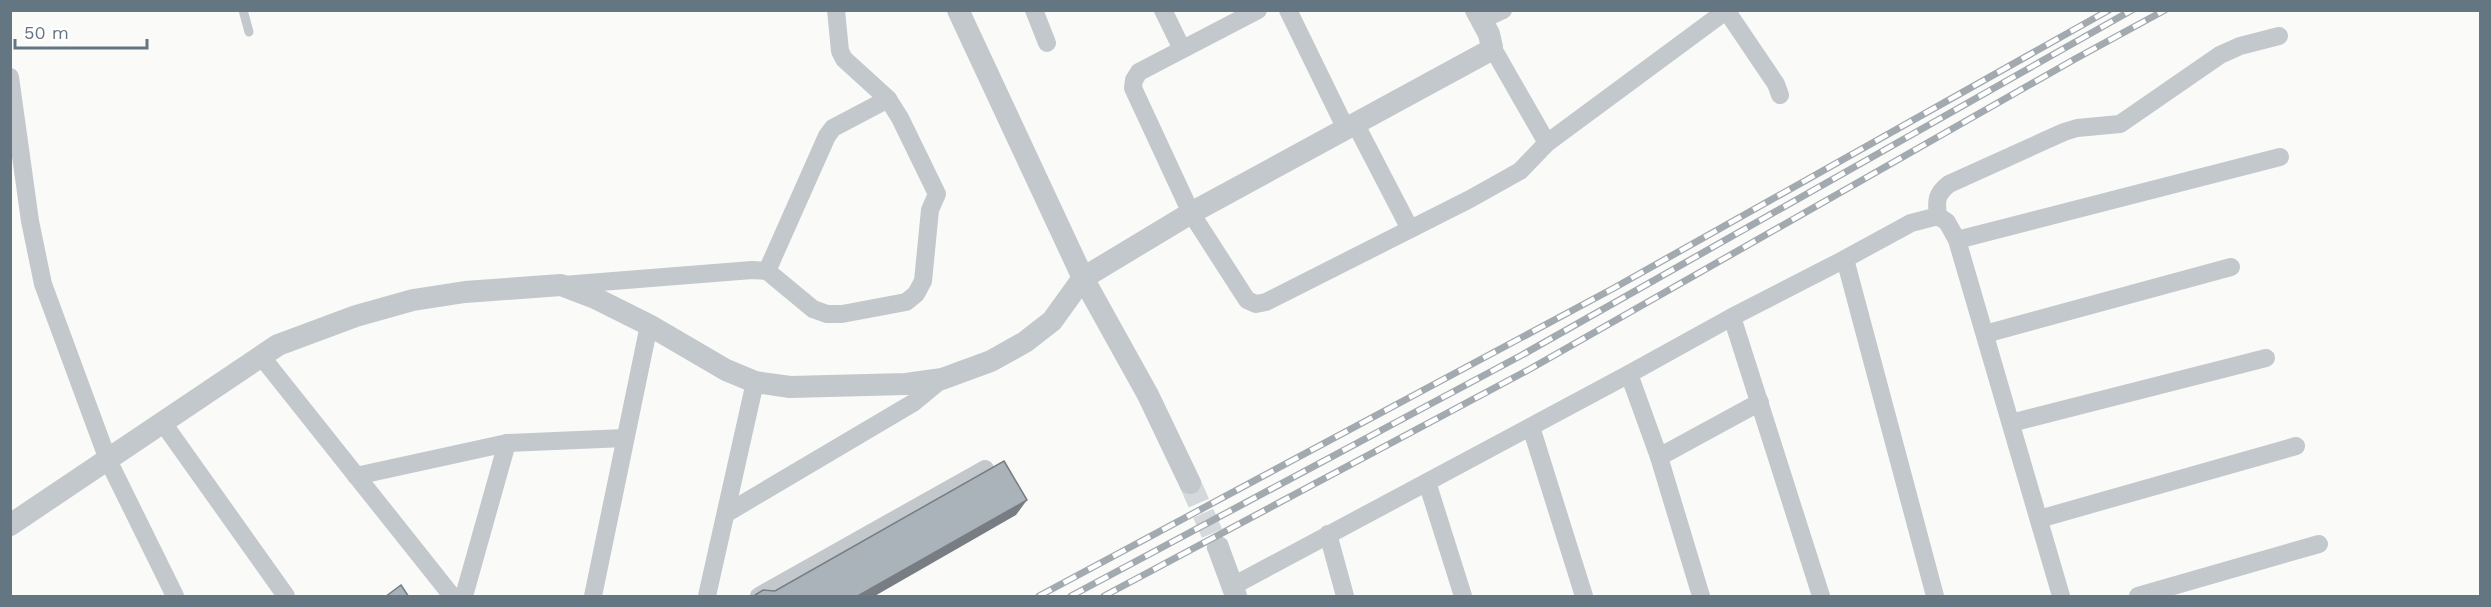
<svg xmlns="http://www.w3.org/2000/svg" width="2491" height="607" viewBox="0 0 2491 607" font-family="'Work Sans',sans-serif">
	<rect width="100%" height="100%" fill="#fafaf8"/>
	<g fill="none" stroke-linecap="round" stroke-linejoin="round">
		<polyline stroke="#d5d9db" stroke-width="22" stroke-dasharray="22 11" stroke-linecap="butt" points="1190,483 1218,547"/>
		<polyline stroke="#c3c8cc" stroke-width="9" points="243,10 249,32"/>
		<g stroke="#c3c8cc" stroke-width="18">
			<polyline points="1034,10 1047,43"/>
			<polyline points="1163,10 1182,49"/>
			<polyline points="1258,10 1139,72 1134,80 1133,88 1191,213 1247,300 1256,304 1266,302 1470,199 1520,171 1547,143 1727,10"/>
			<polyline points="1288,10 1345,127"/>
			<polyline points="1726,10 1776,84 1780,95"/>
			<polyline points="1481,20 1503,10"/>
			<polyline points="1492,47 1547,143"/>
			<polyline points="10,77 30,221 43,284 108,460 175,596"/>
			<polyline points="1355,123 1410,229"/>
			<path d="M1938,216C1936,201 1936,194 1949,184L2064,132L2077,128L2120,124L2220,55L2240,46L2279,36"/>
			<polyline points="1957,240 2280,157"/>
			<polyline points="767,271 827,136 833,128 888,99"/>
			<polyline points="563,285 752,270 767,271 813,309 827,314 842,314 906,302 916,294 923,281 930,210 937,194 900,118 888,99 844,59 840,51 836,10"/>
			<polyline points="1732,317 1821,596"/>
			<polyline points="1985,334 2231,267"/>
			<polyline points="261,356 452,596"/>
			<polyline points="1629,374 1659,457 1701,596"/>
			<polyline points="163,423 286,596"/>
			<polyline points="2011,423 2266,358"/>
			<polyline points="1531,427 1584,596"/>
			<polyline points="1659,457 1760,402"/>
			<polyline points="356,476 507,443 625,438"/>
			<polyline points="1427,482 1463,596"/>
			<polyline points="727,513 913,403 942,379"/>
			<polyline points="2039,519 2296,446"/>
			<polyline points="1328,534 1345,596"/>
			<polyline points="1231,587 1629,374 1732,317 1845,259"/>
			<polyline points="464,596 507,443"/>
			<polyline points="593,596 649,325"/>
			<polyline points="707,596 755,382"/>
			<polyline points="759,596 985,469"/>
			<polyline points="1935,596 1845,259 1911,223 1938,216 1947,222 1957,240 2061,596"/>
			<polyline points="2138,596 2319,544"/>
		</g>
		<g stroke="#c3c8cc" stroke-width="22">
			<polyline points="958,10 1083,278 1148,395 1190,483"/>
			<polyline points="10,525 278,345 356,316 413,300 465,292 561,285 595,298 649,325 726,370 755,382 790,387 906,384 942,379 991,361 1025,342 1052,321 1083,278 1191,213 1487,52 1492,47 1489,34 1476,10"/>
			<polyline points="1218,547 1236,596"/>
		</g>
		<defs>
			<g id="rail">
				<polyline points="1039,596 1614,288 2109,10"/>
				<polyline points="1071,596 1522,355 2132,10"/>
				<polyline points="1104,596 1530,369 2075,59 2165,10"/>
			</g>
		</defs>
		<use href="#rail" stroke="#a2aab0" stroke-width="7"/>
		<use href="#rail" stroke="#fff" stroke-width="4.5" stroke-dasharray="14" stroke-linecap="butt"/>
	</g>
	<polygon fill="#777d82" points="1027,500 1016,515 873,597 856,597"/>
	<g fill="#aab3b9" stroke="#777d82" stroke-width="1.5">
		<polygon points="1004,461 1027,500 856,597 752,597 763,590 775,591"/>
		<polygon points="401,585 409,597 385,597"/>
	</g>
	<rect width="2491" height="607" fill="none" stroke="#657683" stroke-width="24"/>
	<path d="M15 39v9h132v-9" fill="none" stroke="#657683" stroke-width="3"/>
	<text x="24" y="39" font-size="18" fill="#657683" stroke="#ffffff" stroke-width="4.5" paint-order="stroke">50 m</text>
</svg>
